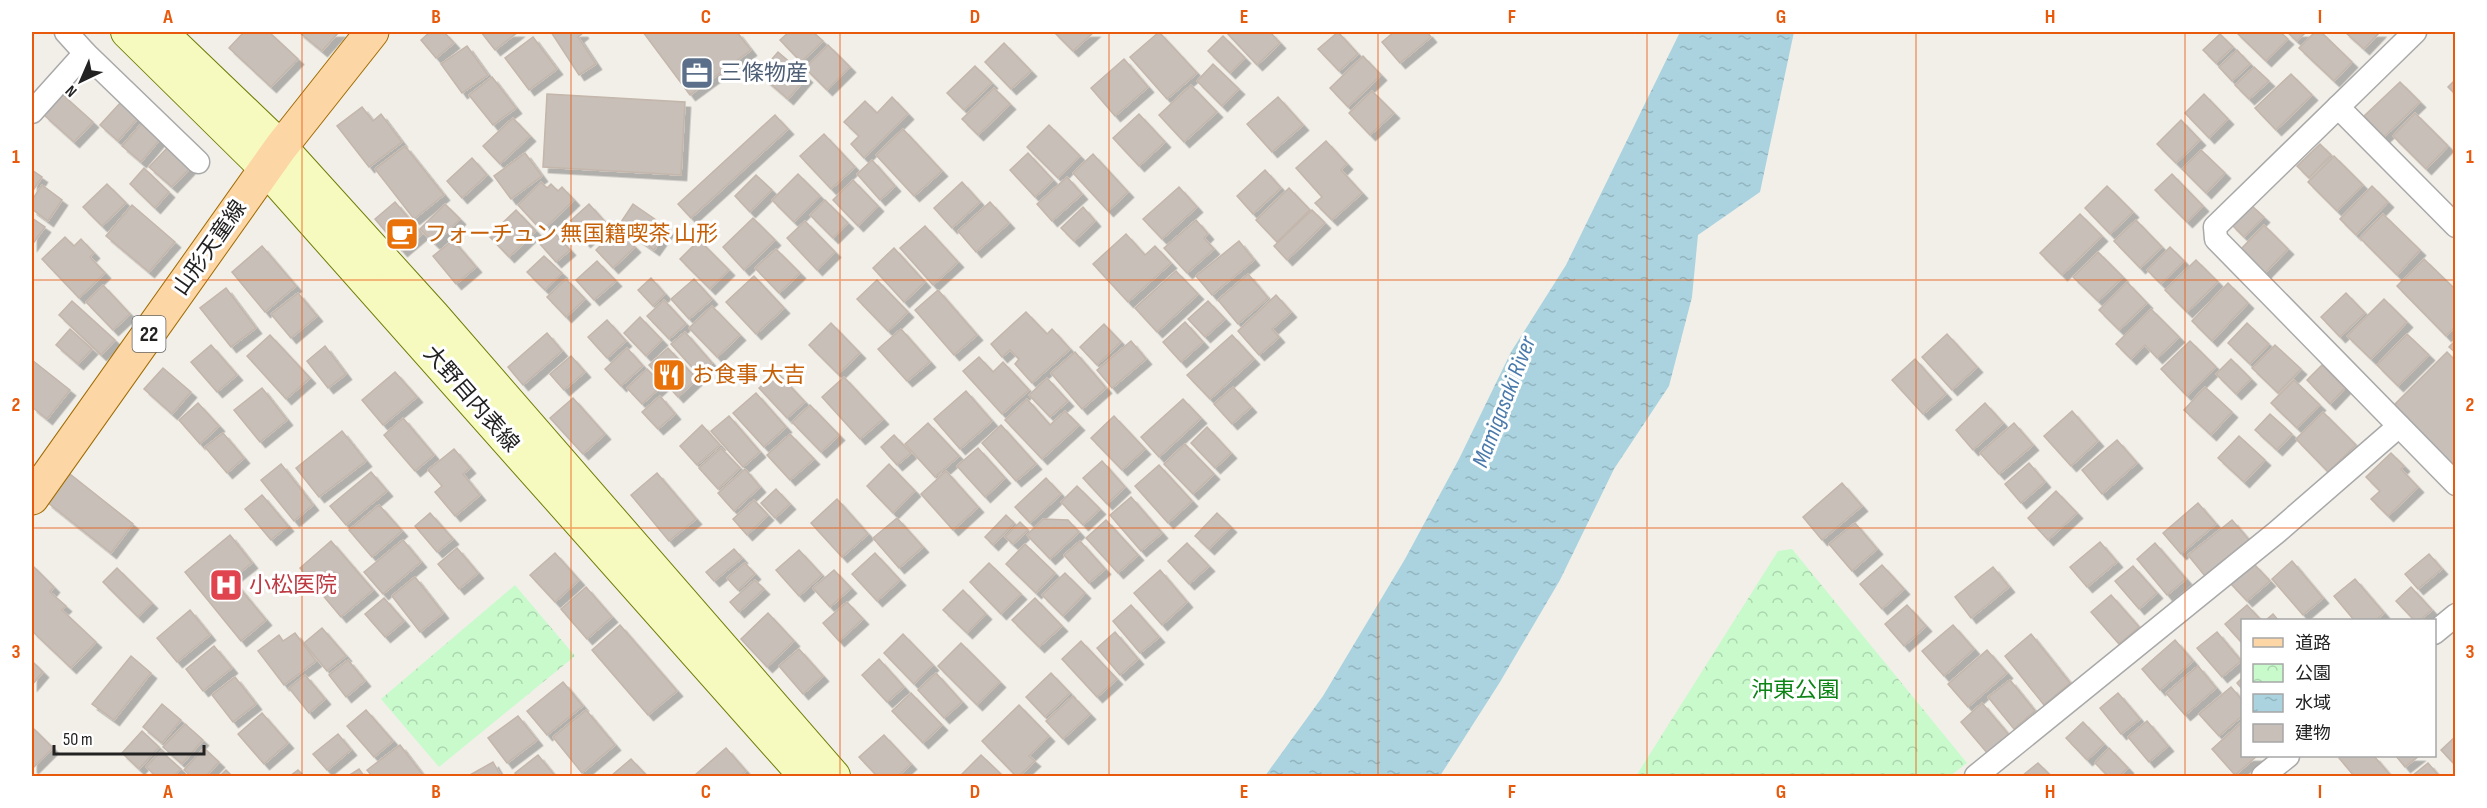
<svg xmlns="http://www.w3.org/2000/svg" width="2487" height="808" viewBox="0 0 2487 808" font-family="'Sofia Sans Condensed','Noto Sans JP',sans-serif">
	<defs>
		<pattern id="park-crowns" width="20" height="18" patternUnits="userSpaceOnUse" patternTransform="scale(1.5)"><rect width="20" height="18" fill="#c8facc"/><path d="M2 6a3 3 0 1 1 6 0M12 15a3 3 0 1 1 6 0" fill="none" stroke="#acd6af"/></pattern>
		<pattern id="water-ripples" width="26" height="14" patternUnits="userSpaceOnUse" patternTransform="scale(1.5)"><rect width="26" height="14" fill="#aad3df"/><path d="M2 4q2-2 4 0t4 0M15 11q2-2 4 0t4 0" fill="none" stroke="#92b5bf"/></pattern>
		<filter id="shadow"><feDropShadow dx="5.5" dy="5.5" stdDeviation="0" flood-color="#0004"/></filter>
	</defs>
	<rect width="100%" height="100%" fill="#f2efe9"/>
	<g fill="url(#park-crowns)">
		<polygon points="1792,549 1967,763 1950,776 1636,776 1778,551"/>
		<polygon points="515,585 575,656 439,767 381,699"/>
	</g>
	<polygon fill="url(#water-ripples)" points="1680,32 1794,32 1760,192 1698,235 1692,297 1669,386 1614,469 1560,580 1500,682 1440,776 1265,776 1323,696 1405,559 1459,459 1511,352 1566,265"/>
	<g fill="#c7bfb8" stroke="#c4b6ab" stroke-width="1.5" filter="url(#shadow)">
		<polygon points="244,32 269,32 298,59 271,87 229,48"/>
		<polygon points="299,32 339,32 322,51"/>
		<polygon points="430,32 444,32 454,43 436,58 421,40"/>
		<polygon points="481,32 518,32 495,50"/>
		<polygon points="551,32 582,32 583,33 578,37 596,64 579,75"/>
		<polygon points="643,32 737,32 751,50 690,95"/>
		<polygon points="789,32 813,32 823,41 801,62 780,40"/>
		<polygon points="1054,32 1094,32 1073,51"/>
		<polygon points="1159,32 1197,73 1167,99 1130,57"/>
		<polygon points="1226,32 1270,32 1280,43 1257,65"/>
		<polygon points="1338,32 1358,54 1339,71 1318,49"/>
		<polygon points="1394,32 1427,32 1431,37 1400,63 1382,42"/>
		<polygon points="2236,32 2280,32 2288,39 2266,61"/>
		<polygon points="2287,32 2306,32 2297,41"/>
		<polygon points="2315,32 2321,32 2352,62 2334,81 2299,48"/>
		<polygon points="2345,32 2380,32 2364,49"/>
		<polygon points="2220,34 2233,47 2216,63 2203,50"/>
		<polygon points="1223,36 1245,58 1230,73 1208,51"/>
		<polygon points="533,37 557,69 529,90 505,58"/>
		<polygon points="1004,43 1031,71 1011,89 985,62"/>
		<polygon points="828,45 850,67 827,90 805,68"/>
		<polygon points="467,46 488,75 462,93 441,64"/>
		<polygon points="2237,50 2250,64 2232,81 2219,67"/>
		<polygon points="778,52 807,77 788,99 759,74"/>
		<polygon points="1363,56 1381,75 1348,107 1330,88"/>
		<polygon points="1124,59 1148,87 1115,116 1091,88"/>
		<polygon points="1213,64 1239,89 1222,106 1197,81"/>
		<polygon points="975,66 992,83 964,110 947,93"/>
		<polygon points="2254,67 2269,81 2249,99 2235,85"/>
		<polygon points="2291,74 2312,95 2276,130 2255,108"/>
		<polygon points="492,77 516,108 493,125 469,95"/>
		<polygon points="2456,79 2456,95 2448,87"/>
		<polygon points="2400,82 2420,102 2384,137 2364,116"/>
		<polygon points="1191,85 1217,112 1184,142 1159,115"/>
		<polygon points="994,88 1010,104 978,135 962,119"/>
		<polygon points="1372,91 1394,113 1370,135 1349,113"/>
		<polygon points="547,94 685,102 681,175 543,167"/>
		<polygon points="2204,94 2228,119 2209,138 2185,113"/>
		<polygon points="63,95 93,122 74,142 44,115"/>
		<polygon points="892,97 908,114 864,158 851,144 859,136 844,122 865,101 877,113"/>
		<polygon points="1278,97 1303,125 1272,152 1247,124"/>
		<polygon points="121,102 139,117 118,141 100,125"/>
		<polygon points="362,107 373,121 381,114 402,142 369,167 337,126"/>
		<polygon points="2415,113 2448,146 2426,169 2393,136"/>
		<polygon points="1139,114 1165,142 1139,166 1113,138"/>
		<polygon points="775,115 788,129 691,218 678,204"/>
		<polygon points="513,118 530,136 500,164 483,146"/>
		<polygon points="2181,120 2200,140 2176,163 2157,144"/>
		<polygon points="143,122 161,138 141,162 122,146"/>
		<polygon points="1049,125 1080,156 1058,178 1027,147"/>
		<polygon points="903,129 942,171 914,196 876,155"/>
		<polygon points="824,134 855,167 831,189 800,156"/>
		<polygon points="1326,141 1347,164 1341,170 1362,193 1332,220 1315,203 1322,197 1296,168"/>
		<polygon points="2320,144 2331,155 2309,178 2297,166"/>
		<polygon points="405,146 444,195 414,219 375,169"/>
		<polygon points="167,148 189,169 172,187 149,167"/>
		<polygon points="2201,150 2225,173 2206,193 2182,169"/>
		<polygon points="525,153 542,176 511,199 494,176"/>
		<polygon points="1028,153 1053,180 1035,197 1010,170"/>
		<polygon points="1093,154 1128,192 1108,211 1073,173"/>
		<polygon points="2334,156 2363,185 2337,211 2308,182"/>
		<polygon points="472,158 487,175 462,198 447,181"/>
		<polygon points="872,160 895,186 880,200 857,174"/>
		<polygon points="144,168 169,192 155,208 130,184"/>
		<polygon points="32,170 42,177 32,192"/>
		<polygon points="1265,170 1281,188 1253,214 1237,196"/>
		<polygon points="798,174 820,196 794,222 772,200"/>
		<polygon points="2172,174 2203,206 2187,222 2155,190"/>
		<polygon points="756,175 772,190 750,212 735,196"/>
		<polygon points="1067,177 1082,194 1052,221 1037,204"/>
		<polygon points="853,180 878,206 858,226 833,200"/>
		<polygon points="541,182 547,188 551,184 558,191 562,187 574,200 542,231 518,205"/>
		<polygon points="962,182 980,202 952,228 934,208"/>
		<polygon points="107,184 126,203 102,226 83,207"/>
		<polygon points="42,185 62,200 48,221 32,209 32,200"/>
		<polygon points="2107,186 2133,212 2110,234 2085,208"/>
		<polygon points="2372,186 2388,202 2356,235 2340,219"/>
		<polygon points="1179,187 1197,207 1162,239 1143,219"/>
		<polygon points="1289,188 1310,210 1277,242 1256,220"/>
		<polygon points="825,200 848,223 833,238 810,215"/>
		<polygon points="395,202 422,234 402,251 375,219"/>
		<polygon points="990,202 1009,223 976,252 958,231"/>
		<polygon points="445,204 460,219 435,244 420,229"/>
		<polygon points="589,204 606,223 585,242 568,223"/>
		<polygon points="633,204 669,229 654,250 619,225"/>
		<polygon points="132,205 175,242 149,272 106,236"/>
		<polygon points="2251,205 2264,217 2244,237 2231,224"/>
		<polygon points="1083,207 1095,221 1074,241 1061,228"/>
		<polygon points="516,210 536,231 509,257 489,236"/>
		<polygon points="1312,210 1325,223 1287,260 1274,246"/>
		<polygon points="2080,214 2102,236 2062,275 2040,253"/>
		<polygon points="2383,214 2420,250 2397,275 2360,238"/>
		<polygon points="32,218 45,227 32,245"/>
		<polygon points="753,218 775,240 744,270 723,247"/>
		<polygon points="1196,220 1208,234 1204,238 1214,249 1187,273 1164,248"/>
		<polygon points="2136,220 2162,247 2140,268 2114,241"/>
		<polygon points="805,221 835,252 817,270 787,238"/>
		<polygon points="2264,225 2288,249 2265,273 2241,249"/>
		<polygon points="925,226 958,262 933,285 900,248"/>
		<polygon points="617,229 635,247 613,268 596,250"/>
		<polygon points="554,232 570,250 556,262 540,244"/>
		<polygon points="1126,234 1145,255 1155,246 1171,263 1128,302 1093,264"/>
		<polygon points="65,237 74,246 81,239 94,253 90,257 105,273 79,298 42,259"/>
		<polygon points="453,240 476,267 456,284 433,256"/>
		<polygon points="699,240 729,270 710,289 680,259"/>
		<polygon points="1239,241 1254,260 1212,295 1196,276"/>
		<polygon points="262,246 296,286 265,312 232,272"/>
		<polygon points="2170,247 2184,261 2161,284 2147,270"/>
		<polygon points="894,248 925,282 904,302 873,268"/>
		<polygon points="776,249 800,273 779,293 755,268"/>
		<polygon points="2098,252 2123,277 2098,301 2073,277"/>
		<polygon points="544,256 562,273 545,290 527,272"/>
		<polygon points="2424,259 2456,290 2456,326 2446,336 2397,286"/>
		<polygon points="2196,260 2218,282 2187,312 2165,290"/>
		<polygon points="597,261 616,281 594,300 576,280"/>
		<polygon points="1176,271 1198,294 1157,332 1135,308"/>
		<polygon points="1248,274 1268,298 1238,324 1218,300"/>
		<polygon points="754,276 784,308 756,334 726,302"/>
		<polygon points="651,278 665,294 653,306 638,290"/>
		<polygon points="566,279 585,299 566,317 547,297"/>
		<polygon points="694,279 712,299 689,319 671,299"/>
		<polygon points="877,280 908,312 888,331 857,299"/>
		<polygon points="2127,282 2147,303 2119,330 2099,310"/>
		<polygon points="2228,283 2248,303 2212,341 2192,321"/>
		<polygon points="103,285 130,314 113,330 86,302"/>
		<polygon points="226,288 256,328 231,347 200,308"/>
		<polygon points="938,290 977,335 954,355 915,310"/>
		<polygon points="298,293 317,316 291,338 271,314"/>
		<polygon points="2346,293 2365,313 2340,337 2321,317"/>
		<polygon points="1276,295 1291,312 1272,329 1279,337 1259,355 1238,331"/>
		<polygon points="2384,299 2407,322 2371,359 2347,336"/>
		<polygon points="664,300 686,324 669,339 647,316"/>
		<polygon points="72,301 115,340 101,355 59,315"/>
		<polygon points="1208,301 1225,319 1205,337 1188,319"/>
		<polygon points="712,306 740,335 717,357 689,328"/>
		<polygon points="2151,309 2179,337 2157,358 2145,345 2131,359 2116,344"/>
		<polygon points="1026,312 1047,334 1052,329 1070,349 1032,383 1015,364 1019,359 1010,350 1002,357 991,344"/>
		<polygon points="640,317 662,340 646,356 624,333"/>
		<polygon points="607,320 626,341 607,358 588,337"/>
		<polygon points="1185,322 1203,342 1181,362 1163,342"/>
		<polygon points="831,323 860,353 838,374 809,345"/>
		<polygon points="2247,323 2269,344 2250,364 2228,343"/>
		<polygon points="1104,324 1121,342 1097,365 1080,347"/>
		<polygon points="70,329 92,349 78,364 56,345"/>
		<polygon points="901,329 930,362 907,381 878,349"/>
		<polygon points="685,332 712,363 699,375 671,344"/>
		<polygon points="547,333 562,351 523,385 508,367"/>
		<polygon points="1947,334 1977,367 1952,390 1922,357"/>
		<polygon points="2407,334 2429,355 2398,386 2377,365"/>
		<polygon points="270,335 310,378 286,399 247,356"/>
		<polygon points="1232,335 1254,359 1210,399 1187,375"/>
		<polygon points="2456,340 2456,353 2449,347"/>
		<polygon points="1131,341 1146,359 1112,388 1097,370"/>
		<polygon points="2190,341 2216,367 2187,396 2161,369"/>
		<polygon points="211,345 237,375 217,392 191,362"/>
		<polygon points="2275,345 2301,369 2278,393 2252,368"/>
		<polygon points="325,346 346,374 328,388 307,361"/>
		<polygon points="627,348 643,366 621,386 605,369"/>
		<polygon points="668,348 697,379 678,397 649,365"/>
		<polygon points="1075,352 1106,388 1082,409 1051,373"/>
		<polygon points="2447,352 2456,361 2456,471 2392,407"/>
		<polygon points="571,356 585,372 564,390 550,374"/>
		<polygon points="979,357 993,372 1003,362 1029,390 1002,414 963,371"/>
		<polygon points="1915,359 1946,394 1923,414 1892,380"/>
		<polygon points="2231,359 2251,379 2236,394 2216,374"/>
		<polygon points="32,360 70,390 47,419 32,407"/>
		<polygon points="2322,365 2345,388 2330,404 2307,380"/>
		<polygon points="163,368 191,392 172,414 144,389"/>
		<polygon points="647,369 663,385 642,404 627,388"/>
		<polygon points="395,372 417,397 383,425 362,400"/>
		<polygon points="777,372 805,402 787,418 759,388"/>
		<polygon points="844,377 883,419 860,439 822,397"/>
		<polygon points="1047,378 1068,401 1050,417 1029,395"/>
		<polygon points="2294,380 2320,405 2297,428 2271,403"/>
		<polygon points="1233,387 1251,407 1232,424 1214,404"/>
		<polygon points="2205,387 2232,412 2211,435 2184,410"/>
		<polygon points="262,388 287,420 260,442 234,410"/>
		<polygon points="966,391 992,421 960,449 934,419"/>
		<polygon points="756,393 786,427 764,447 733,413"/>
		<polygon points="660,396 675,414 658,429 642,412"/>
		<polygon points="573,398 605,434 583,454 550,418"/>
		<polygon points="1027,399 1050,425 1065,411 1079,425 1042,459 1005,420"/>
		<polygon points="1183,399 1201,418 1159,457 1141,437"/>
		<polygon points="198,403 219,426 200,444 179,420"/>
		<polygon points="1985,403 2003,423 1973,450 1956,430"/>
		<polygon points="810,405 839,435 821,452 792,422"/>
		<polygon points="2072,411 2098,441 2071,466 2044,436"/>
		<polygon points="2323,412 2356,445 2328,472 2296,439"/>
		<polygon points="2270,414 2292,434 2277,450 2255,430"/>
		<polygon points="729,416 760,452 743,467 711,431"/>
		<polygon points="1114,416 1145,449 1122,470 1091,438"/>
		<polygon points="403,418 434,455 415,471 384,435"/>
		<polygon points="928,423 959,456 935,477 905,444"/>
		<polygon points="2014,423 2033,445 1999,474 1980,453"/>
		<polygon points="702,425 720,445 697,465 680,446"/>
		<polygon points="1001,425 1036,464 1016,481 982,443"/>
		<polygon points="1207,427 1231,453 1215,468 1191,443"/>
		<polygon points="342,431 366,461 319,497 296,468"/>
		<polygon points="223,433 244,458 227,473 205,447"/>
		<polygon points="790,434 814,459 790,480 767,455"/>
		<polygon points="894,435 911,453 897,465 881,447"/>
		<polygon points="2239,436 2265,460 2244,482 2218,458"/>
		<polygon points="2117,440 2137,463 2102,494 2082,470"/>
		<polygon points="1185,444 1214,474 1193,494 1164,464"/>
		<polygon points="721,448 740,468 718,489 699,468"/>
		<polygon points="978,448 1005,478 985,497 957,466"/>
		<polygon points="454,449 470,468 463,474 480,495 455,516 435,492 442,486 428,470"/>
		<polygon points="2391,453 2404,466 2401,469 2418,487 2388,516 2371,499 2380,491 2366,477"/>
		<polygon points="1102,461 1125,487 1107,504 1083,478"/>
		<polygon points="2029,463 2045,482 2021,503 2005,484"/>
		<polygon points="281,464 313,505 294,521 261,480"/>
		<polygon points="889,464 915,491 893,513 867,486"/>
		<polygon points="1159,465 1192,501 1168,523 1135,486"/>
		<polygon points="745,469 760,487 734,511 718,493"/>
		<polygon points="946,471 978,507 953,530 921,494"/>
		<polygon points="371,472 387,491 346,525 330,506"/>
		<polygon points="657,473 696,519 669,541 631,495"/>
		<polygon points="70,474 133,524 111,553 47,502"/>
		<polygon points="1046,478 1061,494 1030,523 1015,507"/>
		<polygon points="1842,483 1862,506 1822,540 1803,517"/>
		<polygon points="1077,486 1100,509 1083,525 1061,502"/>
		<polygon points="776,489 790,504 775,518 761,503"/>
		<polygon points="2056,491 2077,513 2048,540 2028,518"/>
		<polygon points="262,495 288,526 271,540 245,509"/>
		<polygon points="1131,497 1162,533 1141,551 1110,515"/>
		<polygon points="837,499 868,534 842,557 811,523"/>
		<polygon points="754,500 768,515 747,535 733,519"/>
		<polygon points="2198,503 2216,524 2181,554 2163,533"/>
		<polygon points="379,505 402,531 372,557 349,530"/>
		<polygon points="430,513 453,539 437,552 415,526"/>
		<polygon points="1217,513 1231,527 1209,549 1195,536"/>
		<polygon points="1006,515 1014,523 993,545 985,537"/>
		<polygon points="897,518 923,547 899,568 873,538"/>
		<polygon points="1043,519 1068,520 1079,532 1050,559 1027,535"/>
		<polygon points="1106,520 1138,555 1118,573 1086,538"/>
		<polygon points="2232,520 2249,540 2205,576 2188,555"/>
		<polygon points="1020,522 1028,530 1013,544 1005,537"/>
		<polygon points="1855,523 1877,549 1852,571 1829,544"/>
		<polygon points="230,535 252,563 232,579 266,620 241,641 185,572"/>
		<polygon points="403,540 421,562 383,594 364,572"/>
		<polygon points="331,541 373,590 341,617 300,568"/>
		<polygon points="1080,541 1105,569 1089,583 1064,555"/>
		<polygon points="2100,542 2117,562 2087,587 2070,567"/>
		<polygon points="1187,543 1209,566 1189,584 1168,561"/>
		<polygon points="2155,543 2186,579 2167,595 2137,559"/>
		<polygon points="1025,544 1055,573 1036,593 1006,564"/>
		<polygon points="457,548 478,573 459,589 438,564"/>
		<polygon points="734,549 742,558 714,581 706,572"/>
		<polygon points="799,550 822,575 799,596 776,570"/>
		<polygon points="555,553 579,580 555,602 530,575"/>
		<polygon points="875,553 900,580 877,601 852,574"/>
		<polygon points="2429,554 2442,569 2418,589 2405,574"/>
		<polygon points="2292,561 2323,598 2303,615 2272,579"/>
		<polygon points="745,563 755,574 738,590 727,578"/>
		<polygon points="989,563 1021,594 1001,614 970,582"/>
		<polygon points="2254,564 2270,581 2247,601 2231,584"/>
		<polygon points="32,565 54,587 50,592 66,606 62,610 96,642 71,668 32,631"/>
		<polygon points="1882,565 1904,589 1882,609 1860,584"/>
		<polygon points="2133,566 2157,593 2139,609 2115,581"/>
		<polygon points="1993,567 2009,587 1971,618 1955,597"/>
		<polygon points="117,568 152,603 138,617 103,582"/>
		<polygon points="834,570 851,588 830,607 813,588"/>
		<polygon points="1160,570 1187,602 1162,625 1134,593"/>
		<polygon points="1065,573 1085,593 1063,616 1042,595"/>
		<polygon points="415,577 443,613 420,632 392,596"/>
		<polygon points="2355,579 2384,613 2376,620 2354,620 2334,596"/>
		<polygon points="755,580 764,589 739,612 730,602"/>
		<polygon points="586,587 612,617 587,639 561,609"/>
		<polygon points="2411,587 2432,610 2420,620 2414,620 2396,601"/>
		<polygon points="963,590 986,614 967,633 943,610"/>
		<polygon points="2111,595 2139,627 2119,644 2091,612"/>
		<polygon points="384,598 404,621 385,637 365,614"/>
		<polygon points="1035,598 1062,626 1039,647 1012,620"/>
		<polygon points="847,602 863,619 839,641 823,623"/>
		<polygon points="1131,605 1159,637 1140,653 1113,621"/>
		<polygon points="1907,605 1926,626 1904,646 1885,624"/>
		<polygon points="2247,605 2261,620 2242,620 2242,643 2225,624"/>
		<polygon points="190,610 210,635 177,662 157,638"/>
		<polygon points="768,613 794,641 767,667 741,639"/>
		<polygon points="2273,614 2278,620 2266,620"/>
		<polygon points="620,625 677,691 648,715 592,650"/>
		<polygon points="1953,625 1974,649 1944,676 1922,651"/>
		<polygon points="322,628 346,656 327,671 304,643"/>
		<polygon points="1115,632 1138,659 1120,675 1097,648"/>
		<polygon points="2217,632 2241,661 2222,677 2197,648"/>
		<polygon points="295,633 316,661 284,685 258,651 279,635 283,641"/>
		<polygon points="903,634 933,665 914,684 884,653"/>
		<polygon points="2031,634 2070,683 2044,705 2005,656"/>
		<polygon points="2175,640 2193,661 2160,690 2142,669"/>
		<polygon points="1081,641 1117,679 1097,697 1062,659"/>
		<polygon points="961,643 1000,682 977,705 938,666"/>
		<polygon points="214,646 232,668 203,691 186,669"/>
		<polygon points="799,649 823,676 803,694 779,666"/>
		<polygon points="1987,650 2007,673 1968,707 1948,684"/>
		<polygon points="131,656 151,673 114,720 92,704"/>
		<polygon points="879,659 904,687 887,702 862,675"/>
		<polygon points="348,660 365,681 346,697 329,675"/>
		<polygon points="32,661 43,672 32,685"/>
		<polygon points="2198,666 2216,688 2185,715 2166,693"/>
		<polygon points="936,673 962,702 944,718 918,690"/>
		<polygon points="1051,673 1070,693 1045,717 1026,697"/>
		<polygon points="305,675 325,699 309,713 289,688"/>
		<polygon points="235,677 256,704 233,722 212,695"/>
		<polygon points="2242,678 2242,689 2237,683"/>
		<polygon points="2010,680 2035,711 2014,729 1988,697"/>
		<polygon points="563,682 583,706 547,735 527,711"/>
		<polygon points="2231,687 2242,700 2242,716 2219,736 2199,714"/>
		<polygon points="911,693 942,725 923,743 892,711"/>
		<polygon points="2118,693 2140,719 2121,734 2100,708"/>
		<polygon points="1073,696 1090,714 1063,739 1046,721"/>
		<polygon points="1982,703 2009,735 1988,754 1961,722"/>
		<polygon points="162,704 181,720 162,743 143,727"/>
		<polygon points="1019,705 1049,736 1029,756 1035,761 1019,776 1016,776 982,741"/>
		<polygon points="366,710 393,741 374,757 347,726"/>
		<polygon points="586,710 615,745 582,773 553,737"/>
		<polygon points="262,713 288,743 264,764 238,734"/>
		<polygon points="518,716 537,740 507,763 488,738"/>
		<polygon points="2147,721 2168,746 2149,762 2128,737"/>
		<polygon points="2083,722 2104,744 2087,760 2066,738"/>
		<polygon points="2242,722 2242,756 2257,756 2235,775 2212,749"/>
		<polygon points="185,724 203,740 182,764 163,747"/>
		<polygon points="32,727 53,748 33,768 32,767"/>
		<polygon points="142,731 159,747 139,769 122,753"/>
		<polygon points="338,734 351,750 327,770 313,754"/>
		<polygon points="884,735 911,764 898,776 877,776 859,757"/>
		<polygon points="2456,736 2456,766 2441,750"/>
		<polygon points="400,745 423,775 372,776 367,770"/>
		<polygon points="204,748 219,762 206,776 191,776 184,770"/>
		<polygon points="726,748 746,771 740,776 696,776 695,775"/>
		<polygon points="2109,748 2128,768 2119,776 2108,776 2095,763"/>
		<polygon points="161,751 181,769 174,776 156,776 146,767"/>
		<polygon points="538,755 555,776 518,776 515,773"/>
		<polygon points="981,755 1003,776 960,776"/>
		<polygon points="2341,756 2374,756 2391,776 2354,776 2339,758"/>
		<polygon points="2396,756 2419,756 2405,767"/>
		<polygon points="631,759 647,776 611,776"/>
		<polygon points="493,762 501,776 468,776"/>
		<polygon points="2038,763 2051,776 2022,776"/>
		<polygon points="2428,763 2439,776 2412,776"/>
		<polygon points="359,769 364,776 348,776"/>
		<polygon points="226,770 232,776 220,776"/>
		<polygon points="298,770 304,776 290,776"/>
	</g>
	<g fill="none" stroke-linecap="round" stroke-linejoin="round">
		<defs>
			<g id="minor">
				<polyline points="66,32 85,53"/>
				<polyline points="2415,32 2215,227 2216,239 2456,484"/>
				<polyline points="2338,107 2456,226"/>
				<polyline points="32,112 85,53 198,162"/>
				<polyline points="2434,633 2456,615"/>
				<polyline points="1976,776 2277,532 2399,426"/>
				<polyline points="2263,776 2288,756"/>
			</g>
			<g id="secondary">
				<polyline points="127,32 266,169 805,776"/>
				<polyline points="161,32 281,147 434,316 834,776"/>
			</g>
			<polyline id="primary" points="32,498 281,147 372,32"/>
		</defs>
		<use href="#minor" stroke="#a9a9a9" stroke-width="25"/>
		<use href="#secondary" stroke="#707d05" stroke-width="34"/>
		<use href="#primary" stroke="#a06b00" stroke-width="35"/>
		<use href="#minor" stroke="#fff" stroke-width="22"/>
		<use href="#secondary" stroke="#f7fabf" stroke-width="32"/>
		<use href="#primary" stroke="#fcd6a4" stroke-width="33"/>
	</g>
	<path fill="none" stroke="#e8590c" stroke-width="1.5" stroke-opacity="0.55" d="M302,32V776M571,32V776M840,32V776M1109,32V776M1378,32V776M1647,32V776M1916,32V776M2185,32V776M32,280H2456M32,528H2456"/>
	<defs>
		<symbol id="office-square" viewBox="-11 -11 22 22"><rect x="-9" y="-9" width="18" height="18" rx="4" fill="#5c6f8a" stroke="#fff"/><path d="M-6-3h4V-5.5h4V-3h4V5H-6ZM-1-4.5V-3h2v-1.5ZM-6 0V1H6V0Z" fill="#fff"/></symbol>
		<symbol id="cafe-square" viewBox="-11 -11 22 22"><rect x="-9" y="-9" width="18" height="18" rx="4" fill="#e8710a" stroke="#fff"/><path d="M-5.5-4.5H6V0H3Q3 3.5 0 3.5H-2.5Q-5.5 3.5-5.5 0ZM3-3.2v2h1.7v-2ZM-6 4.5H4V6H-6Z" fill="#fff"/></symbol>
		<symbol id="restaurant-square" viewBox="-11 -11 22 22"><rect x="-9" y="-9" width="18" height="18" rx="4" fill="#e8710a" stroke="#fff"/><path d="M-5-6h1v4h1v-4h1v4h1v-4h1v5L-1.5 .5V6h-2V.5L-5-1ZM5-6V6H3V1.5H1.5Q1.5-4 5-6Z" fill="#fff"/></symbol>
		<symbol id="hospital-square" viewBox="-11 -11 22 22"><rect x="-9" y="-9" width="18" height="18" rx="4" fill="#e0444e" stroke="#fff"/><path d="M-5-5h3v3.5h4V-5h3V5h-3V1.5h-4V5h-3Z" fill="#fff"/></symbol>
	</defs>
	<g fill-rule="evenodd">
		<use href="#office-square" x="678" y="54" width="38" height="38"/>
		<use href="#cafe-square" x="383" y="215" width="38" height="38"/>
		<use href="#restaurant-square" x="650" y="356" width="38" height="38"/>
		<use href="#hospital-square" x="207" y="566" width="38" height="38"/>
	</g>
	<g text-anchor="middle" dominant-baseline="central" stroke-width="6" stroke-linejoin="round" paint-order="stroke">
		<rect fill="#fff" stroke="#646464" stroke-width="1.5" x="132.5" y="316" width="33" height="36" rx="4.5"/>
		<g font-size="21" font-weight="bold" fill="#222">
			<text x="149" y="334">22</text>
		</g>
		<g font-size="22" fill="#4e5e75" stroke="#fff" text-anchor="start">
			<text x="720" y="73">三條物産</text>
		</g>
		<g font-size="22" fill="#c56008" stroke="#fff" text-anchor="start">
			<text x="425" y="234">フォーチュン 無国籍喫茶 山形</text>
			<text x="692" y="375">お食事 大吉</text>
		</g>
		<g font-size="22" fill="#222" stroke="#fff">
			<text transform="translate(210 248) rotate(-55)">山形天童線</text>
			<text transform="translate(471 399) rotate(49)">大野目内表線</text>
		</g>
		<g font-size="22" fill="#be3a42" stroke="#fff" text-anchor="start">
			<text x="249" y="585">小松医院</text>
		</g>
		<g font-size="22" fill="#0c8416" stroke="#fff">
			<text x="1795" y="690">沖東公園</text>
		</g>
		<g font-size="24" font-style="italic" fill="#4a7aab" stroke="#fff">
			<text transform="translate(1504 402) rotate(-69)">Mamigasaki River</text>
		</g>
	</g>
	<rect width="2487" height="808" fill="none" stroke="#ffffff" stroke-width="66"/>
	<rect x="2241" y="619" width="195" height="138" fill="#ffffff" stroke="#a7a7a7" stroke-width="1.5"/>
	<rect x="2253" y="638" width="30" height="9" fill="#fcd6a4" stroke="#a7a7a7" stroke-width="1.5"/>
	<text x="2295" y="649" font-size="18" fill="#222222">道路</text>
	<rect x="2253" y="664" width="30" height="18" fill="url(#park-crowns)" stroke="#a7a7a7" stroke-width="1.5"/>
	<text x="2295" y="679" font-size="18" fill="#222222">公園</text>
	<rect x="2253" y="694" width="30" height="18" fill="url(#water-ripples)" stroke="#a7a7a7" stroke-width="1.5"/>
	<text x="2295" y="709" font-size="18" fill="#222222">水域</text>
	<rect x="2253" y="724" width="30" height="18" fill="#c7bfb8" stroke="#a7a7a7" stroke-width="1.5"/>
	<text x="2295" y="739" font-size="18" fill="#222222">建物</text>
	<g transform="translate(81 81) rotate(224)" stroke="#ffffff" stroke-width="4.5" paint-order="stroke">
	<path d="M0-4.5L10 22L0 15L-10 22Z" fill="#222222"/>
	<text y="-9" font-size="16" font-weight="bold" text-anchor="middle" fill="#222222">N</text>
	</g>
	<path d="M54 745v9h150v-9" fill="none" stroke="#222222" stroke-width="3"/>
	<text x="63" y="745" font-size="18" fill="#222222" stroke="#ffffff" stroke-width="4.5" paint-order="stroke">50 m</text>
	<rect x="33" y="33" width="2421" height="742" fill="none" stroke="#e8590c" stroke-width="2"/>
	<g font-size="20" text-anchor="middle" font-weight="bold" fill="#e8590c">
		<text x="168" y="23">A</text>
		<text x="436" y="23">B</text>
		<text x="706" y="23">C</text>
		<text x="975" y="23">D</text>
		<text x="1244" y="23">E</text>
		<text x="1512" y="23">F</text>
		<text x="1781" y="23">G</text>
		<text x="2050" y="23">H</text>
		<text x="2320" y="23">I</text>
		<text x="16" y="163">1</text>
		<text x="2470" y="163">1</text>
		<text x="16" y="411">2</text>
		<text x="2470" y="411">2</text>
		<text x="16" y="658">3</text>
		<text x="2470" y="658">3</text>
		<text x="168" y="798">A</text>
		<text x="436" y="798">B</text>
		<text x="706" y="798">C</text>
		<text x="975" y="798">D</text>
		<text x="1244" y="798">E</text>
		<text x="1512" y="798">F</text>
		<text x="1781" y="798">G</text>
		<text x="2050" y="798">H</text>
		<text x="2320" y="798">I</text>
	</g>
</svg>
